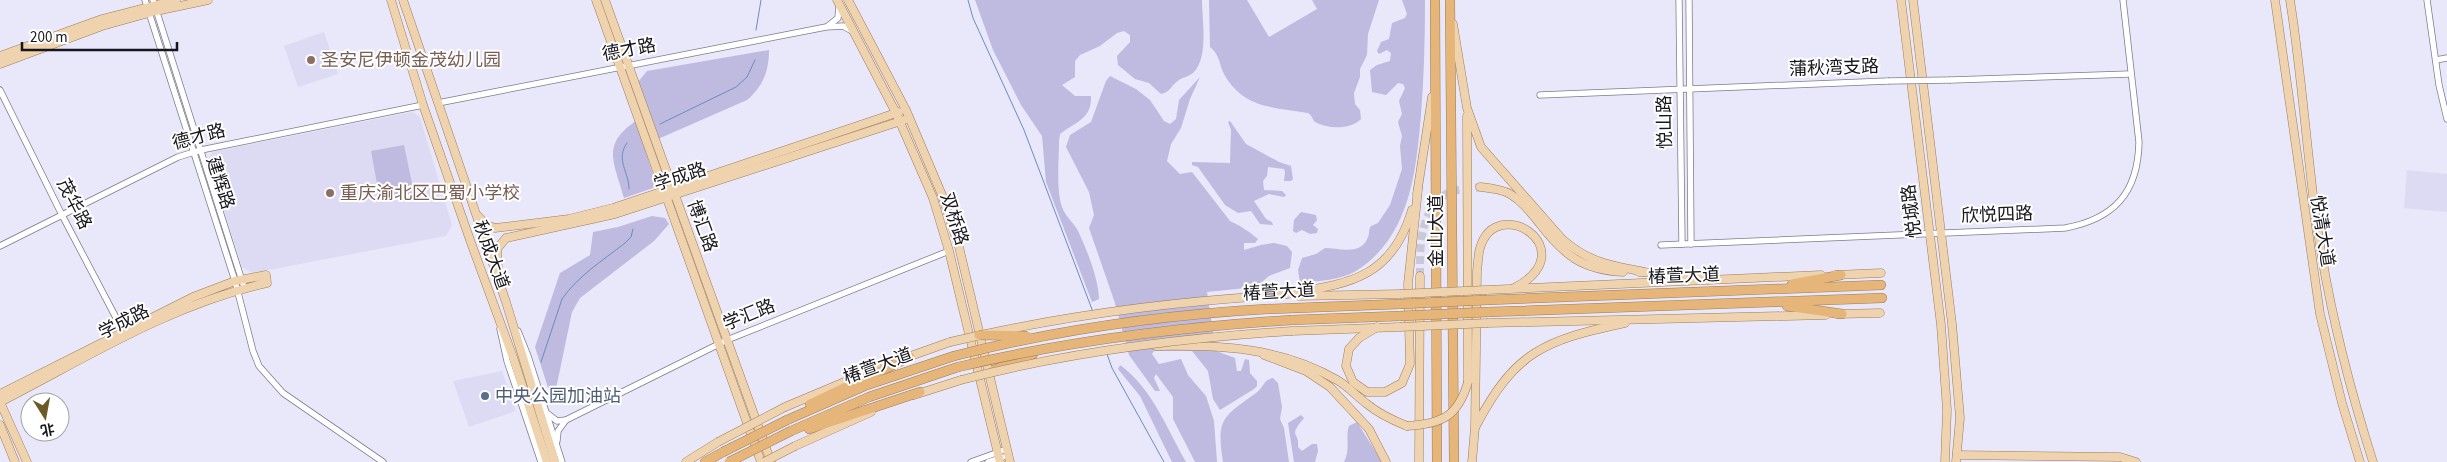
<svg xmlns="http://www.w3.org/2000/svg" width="2447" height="462" viewBox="0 0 2447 462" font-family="'Source Sans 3','Noto Sans SC',sans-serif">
	<rect width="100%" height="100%" fill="#e9e7fa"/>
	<g fill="#dddaf4">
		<polygon points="324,32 338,74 298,87 284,46"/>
		<polygon points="412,112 420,117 452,225 446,236 253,273 242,267 208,160 212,152"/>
		<polygon points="2407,170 2447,174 2447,212 2404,208"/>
		<polygon points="502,371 516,411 469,427 453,381"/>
	</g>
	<g fill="#bebae0">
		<path d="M975,0H1202C1202,21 1209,57 1193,73C1188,77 1183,77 1179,80C1171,85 1171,92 1161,94L1149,83L1135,79L1118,65L1117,56L1130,42V35L1124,31L1117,33L1100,46L1080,55L1075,61V77L1062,85L1075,96H1091C1092,119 1075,122 1060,134L1059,141C1059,160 1056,190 1062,207C1065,216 1072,221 1077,229C1086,247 1099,280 1099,299L1092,302L1046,182L1042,136L1021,105L993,50Z"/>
		<path d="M1209,0H1247L1269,37L1317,9L1312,0H1379L1368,34L1367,55L1360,69V77L1354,93L1355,104L1360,110L1361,119C1350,130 1328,129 1315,122C1312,119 1312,115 1308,113C1273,107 1244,109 1224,74C1219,64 1220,55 1210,47Z"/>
		<path d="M1402,0H1425C1425,38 1424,76 1421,115C1416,172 1410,237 1356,271C1341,280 1318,281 1300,283L1298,270L1302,258L1316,254L1325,248C1338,248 1362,256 1368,237C1370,233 1368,230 1371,226L1378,223L1390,205L1402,169L1400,146L1402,136L1398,122L1402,114L1399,101L1405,88L1403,84L1398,83L1386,95L1372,92L1370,70L1377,65L1390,61L1391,53L1387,50L1379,54L1377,51L1381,42L1389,39L1392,23L1405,18L1407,14Z"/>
		<path d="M769,50C769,71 763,86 747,100L658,139L638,82L647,71Z"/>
		<path d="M1110,76L1136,89L1150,100L1164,121L1170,124L1176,119L1179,100L1200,77L1190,99L1181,128L1171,144L1167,161L1180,174L1192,172L1230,221C1239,225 1250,232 1258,239L1255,243H1244V250L1261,245L1274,243L1287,246L1292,252L1290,268L1269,276L1256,287L1207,292L1216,351L1235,358L1237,371H1241L1245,359L1249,360L1250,373L1257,381V386L1254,389L1220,410L1213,399L1208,371L1192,351H1154L1152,354L1159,364L1181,359L1188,375L1206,396L1214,421L1217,462H1195L1173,419V397L1156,374L1154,378L1160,391H1155L1129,355L1115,303L1089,228L1094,215L1089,192L1066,147L1070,135L1091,122L1106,81Z"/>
		<path d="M636,121L655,181L653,188L624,198C615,163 600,145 636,121Z"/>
		<polygon points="1230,121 1246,144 1279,162 1291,166 1293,179 1291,181 1284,181 1285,172 1284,169 1268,167 1267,176 1263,181 1264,190 1282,191 1286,195 1284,197 1269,194 1254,201 1266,219 1272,222 1273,225 1260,224 1251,211 1238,213 1225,205 1198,167 1192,165 1192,162 1230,163 1231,130 1228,122"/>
		<polygon points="404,145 414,193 380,200 371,151"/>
		<polygon points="1301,212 1316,215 1317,220 1313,225 1318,229 1317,233 1310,234 1302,230 1296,233 1293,231 1294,220"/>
		<polygon points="652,216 665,218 669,224 654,241 580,298 572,312 553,403 535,347 560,273 590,255 593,232 618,227"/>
		<path d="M1120,365C1152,388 1167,429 1186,462H1172L1140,396L1118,369Z"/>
		<path d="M1273,378L1278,383L1282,407L1280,419L1284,428L1289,462H1223C1216,418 1223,417 1256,393C1263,388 1264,379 1273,378Z"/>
		<path d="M1301,415L1304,418C1287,438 1300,431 1298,447L1302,451L1312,444H1317L1318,451L1315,462H1294L1288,423Z"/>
		<path d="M1357,422L1382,462H1344C1351,449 1345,437 1349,426Z"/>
	</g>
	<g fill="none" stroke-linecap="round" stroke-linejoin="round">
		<g stroke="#688ec0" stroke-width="1">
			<polyline points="968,0 973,18 1024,130 1093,312"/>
			<polyline points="756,30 761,0"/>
			<polyline points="660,124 736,87 747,77 755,60"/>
			<path d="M627,143C615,160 629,171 629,189"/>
			<polyline points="1107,354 1112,368 1164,462"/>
			<path d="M541,362L562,299C578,276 602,261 625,243L631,237L633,229"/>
		</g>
		<path stroke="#c9c8d9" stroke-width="8" stroke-dasharray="8 4" stroke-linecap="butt" d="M1420,276C1420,246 1419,213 1446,194C1453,189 1470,189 1480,187"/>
		<defs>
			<g id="minor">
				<polyline points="145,0 235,281 253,351 259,366 283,393 383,462"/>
				<polyline points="153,0 243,284"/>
				<polyline points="1679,0 1682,244"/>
				<polyline points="1689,0 1691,244"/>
				<polyline points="2427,0 2439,85 2447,119"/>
				<polyline points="828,26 838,18 839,6"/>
				<polyline points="2436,60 2447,58"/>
				<polyline points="1951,80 2130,74"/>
				<polyline points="0,90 62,215 123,331"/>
				<polyline points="1540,95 1888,81"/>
				<polyline points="438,103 826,27 843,26 852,31"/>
				<path d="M1661,245L2065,228C2114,219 2138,193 2139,142L2123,0"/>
				<polyline points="0,246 178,157 201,150 423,105"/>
				<polyline points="500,329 507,361 541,462"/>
				<polyline points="518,331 528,356 562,462"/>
				<polyline points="548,414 557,421 566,420 558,431 557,441"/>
				<polyline points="566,420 727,340 949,251"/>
				<polyline points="971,462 1007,449"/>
				<polyline points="988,462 1003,457"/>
			</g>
			<g id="major">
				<polyline points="391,0 423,105 470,240 514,360 547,462"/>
				<polyline points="403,0 506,302 555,462"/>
				<polyline points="596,0 761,462"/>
				<polyline points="605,0 771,462"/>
				<polyline points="837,0 896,113 933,198 949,251 1000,462"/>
				<polyline points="848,0 906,110 942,195 959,247 1010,462"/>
				<polyline points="1901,0 1941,325 1947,410 1945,462"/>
				<polyline points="1913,0 1952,324 1960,418 1956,462"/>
				<polyline points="2275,0 2320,314 2342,403 2360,462"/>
				<path d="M2290,0C2301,70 2306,141 2315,211C2326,296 2347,380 2373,462"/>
				<path d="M1453,24L1467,108L1481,147L1562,239C1588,262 1611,266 1645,272"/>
				<polyline points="0,56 102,19 176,0"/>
				<polyline points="0,64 102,26 156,11 208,0"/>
				<polyline points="1467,116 1468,382"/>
				<path d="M1480,187C1490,188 1501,189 1510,194C1522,201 1531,213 1540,224C1564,255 1582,270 1623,272"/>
				<polyline points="1417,194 1432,97"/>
				<polyline points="478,216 486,225 495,228 569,219 613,208 899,112"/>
				<polyline points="498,269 497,249 506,238 615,214 904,120"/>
				<polyline points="1639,272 1715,277"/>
				<polyline points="1835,275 1881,273"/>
				<polyline points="1486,290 1821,275"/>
				<path d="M1276,296C1341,284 1390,284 1412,210"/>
				<polyline points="1299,296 1400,294"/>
				<polyline points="1837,314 1880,313"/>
				<polyline points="1488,323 1826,315"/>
				<polyline points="1377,327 1359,338 1349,349 1346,366 1353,382 1367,392 1385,392 1402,383 1410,364 1408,284 1418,189"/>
				<polyline points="1292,331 1400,327"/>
				<path d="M1156,346C1220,345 1281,347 1337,380C1348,386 1357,397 1367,404C1379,414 1392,420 1407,426"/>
				<polyline points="1264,355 1306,371 1330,387 1369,429 1386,462"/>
				<polyline points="905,358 950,342"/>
				<path d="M0,394L193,297L235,281L266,275L267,283C171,304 86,358 0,402"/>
				<polyline points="914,395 961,380"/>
				<polyline points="0,402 27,462"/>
				<polyline points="785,407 878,368"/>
				<polyline points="0,425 15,462"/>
				<path d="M1476,426C1515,351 1545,340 1625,323"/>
				<polyline points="795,446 871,412"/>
				<polyline points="1957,455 2120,457 2136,462"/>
				<polyline points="686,462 718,442"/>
				<polyline points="1419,462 1420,276"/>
				<path d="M1472,462L1475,427L1477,271C1478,264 1478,255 1480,248C1497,191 1586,251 1514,288"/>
			</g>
			<g id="highway">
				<polyline points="1435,0 1437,462"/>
				<polyline points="1450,0 1454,462"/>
				<polyline points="1792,284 1841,275"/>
				<polyline points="1487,300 1881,285"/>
				<polyline points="1787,306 1842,314"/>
				<polyline points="1267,309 1400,304"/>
				<polyline points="1488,312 1882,298"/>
				<polyline points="1292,320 1400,316"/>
				<polyline points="994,370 1033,354"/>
				<polyline points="810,404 910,357"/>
				<polyline points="787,420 867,385 954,356"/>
				<polyline points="809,429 920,392"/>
				<polyline points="791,431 869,397 958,367"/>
				<polyline points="705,462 723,452"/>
			</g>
		</defs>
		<use href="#minor" stroke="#7d7b8c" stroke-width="7"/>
		<use href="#major" stroke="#9d7d59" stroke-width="9"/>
		<use href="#highway" stroke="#9d7d59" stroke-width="10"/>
		<use href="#minor" stroke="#fff" stroke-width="5.5"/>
		<use href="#major" stroke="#efd3af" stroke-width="8"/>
		<use href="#highway" stroke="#e5b57a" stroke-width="9"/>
		<defs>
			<polyline id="minor-bridge" points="1888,81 1951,80"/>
			<g id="major-bridge">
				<polyline points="1400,294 1486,290"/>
				<polyline points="1400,327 1488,323"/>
				<path d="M950,342C1055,317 1159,303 1266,296"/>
				<path d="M961,380C1069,352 1180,338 1292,331"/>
				<path d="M1407,426C1441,424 1458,417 1468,382"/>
				<polyline points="718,442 785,407"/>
				<polyline points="764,462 795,446"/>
			</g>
			<g id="highway-bridge">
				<polyline points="1400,304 1487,300"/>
				<polyline points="1400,316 1488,312"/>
				<polyline points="979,335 1027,336"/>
				<path d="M954,356C1056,330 1162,315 1267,309"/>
				<path d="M958,367C1068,341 1179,327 1292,320"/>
				<polyline points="723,452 787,420"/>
				<polyline points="729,462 791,431"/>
			</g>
		</defs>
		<use href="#minor-bridge" stroke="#7d7b8c" stroke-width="7" stroke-linecap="butt"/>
		<use href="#major-bridge" stroke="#9d7d59" stroke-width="9" stroke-linecap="butt"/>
		<use href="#highway-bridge" stroke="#9d7d59" stroke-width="10" stroke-linecap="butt"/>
		<use href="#minor-bridge" stroke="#fff" stroke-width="5.5"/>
		<use href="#major-bridge" stroke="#efd3af" stroke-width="8"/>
		<use href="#highway-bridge" stroke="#e5b57a" stroke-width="9"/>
	</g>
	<g fill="#8d6e63" stroke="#fff" stroke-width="2">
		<circle cx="311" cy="60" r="5"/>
		<circle cx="330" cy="193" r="5"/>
	</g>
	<circle fill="#5c6f8a" stroke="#fff" stroke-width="2" cx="485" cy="396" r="5"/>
	<g text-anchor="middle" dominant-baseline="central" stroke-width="4" stroke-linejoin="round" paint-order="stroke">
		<g font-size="18" fill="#16161c" stroke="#fff">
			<text transform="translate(629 50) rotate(-11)">德才路</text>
			<text transform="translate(1834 68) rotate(-2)">蒲秋湾支路</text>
			<text transform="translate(1665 122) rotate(-91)">悦山路</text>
			<text transform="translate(199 137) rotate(-15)">德才路</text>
			<text transform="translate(680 177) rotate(-18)">学成路</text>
			<text transform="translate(220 183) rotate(72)">建辉路</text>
			<text transform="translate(74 204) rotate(63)">茂华路</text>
			<text transform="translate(1912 211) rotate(-97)">悦城路</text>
			<text transform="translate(1997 215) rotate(-2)">欣悦四路</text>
			<text transform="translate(954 219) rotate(72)">双桥路</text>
			<text transform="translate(702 226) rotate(70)">博汇路</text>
			<text transform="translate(1436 231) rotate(-90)">金山大道</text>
			<text transform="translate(2322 231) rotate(81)">悦清大道</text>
			<text transform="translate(491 255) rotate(70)">秋成大道</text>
			<text transform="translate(1684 276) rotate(-2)">椿萱大道</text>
			<text transform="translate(1279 292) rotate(-3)">椿萱大道</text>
			<text transform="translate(749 315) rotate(-22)">学汇路</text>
			<text transform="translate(124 322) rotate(-27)">学成路</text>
			<text transform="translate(878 366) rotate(-20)">椿萱大道</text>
		</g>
		<g font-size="18" fill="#785e54" stroke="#fff" text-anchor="start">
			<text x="321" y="60">圣安尼伊顿金茂幼儿园</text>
			<text x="340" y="193">重庆渝北区巴蜀小学校</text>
		</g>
		<g font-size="18" fill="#4e5e75" stroke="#fff" text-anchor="start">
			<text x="495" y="396">中央公园加油站</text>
		</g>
	</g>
	<g transform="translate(45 417) rotate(169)"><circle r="24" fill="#ffffff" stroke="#a2a2a4"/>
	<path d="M0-4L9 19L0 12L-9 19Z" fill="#6d5827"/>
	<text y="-8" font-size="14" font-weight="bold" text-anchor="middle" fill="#16161c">北</text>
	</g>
	<path d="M22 42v8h155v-8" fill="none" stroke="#16161c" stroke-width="2.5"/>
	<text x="30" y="42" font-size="15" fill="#16161c" stroke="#ffffff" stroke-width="4" paint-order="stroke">200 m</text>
</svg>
